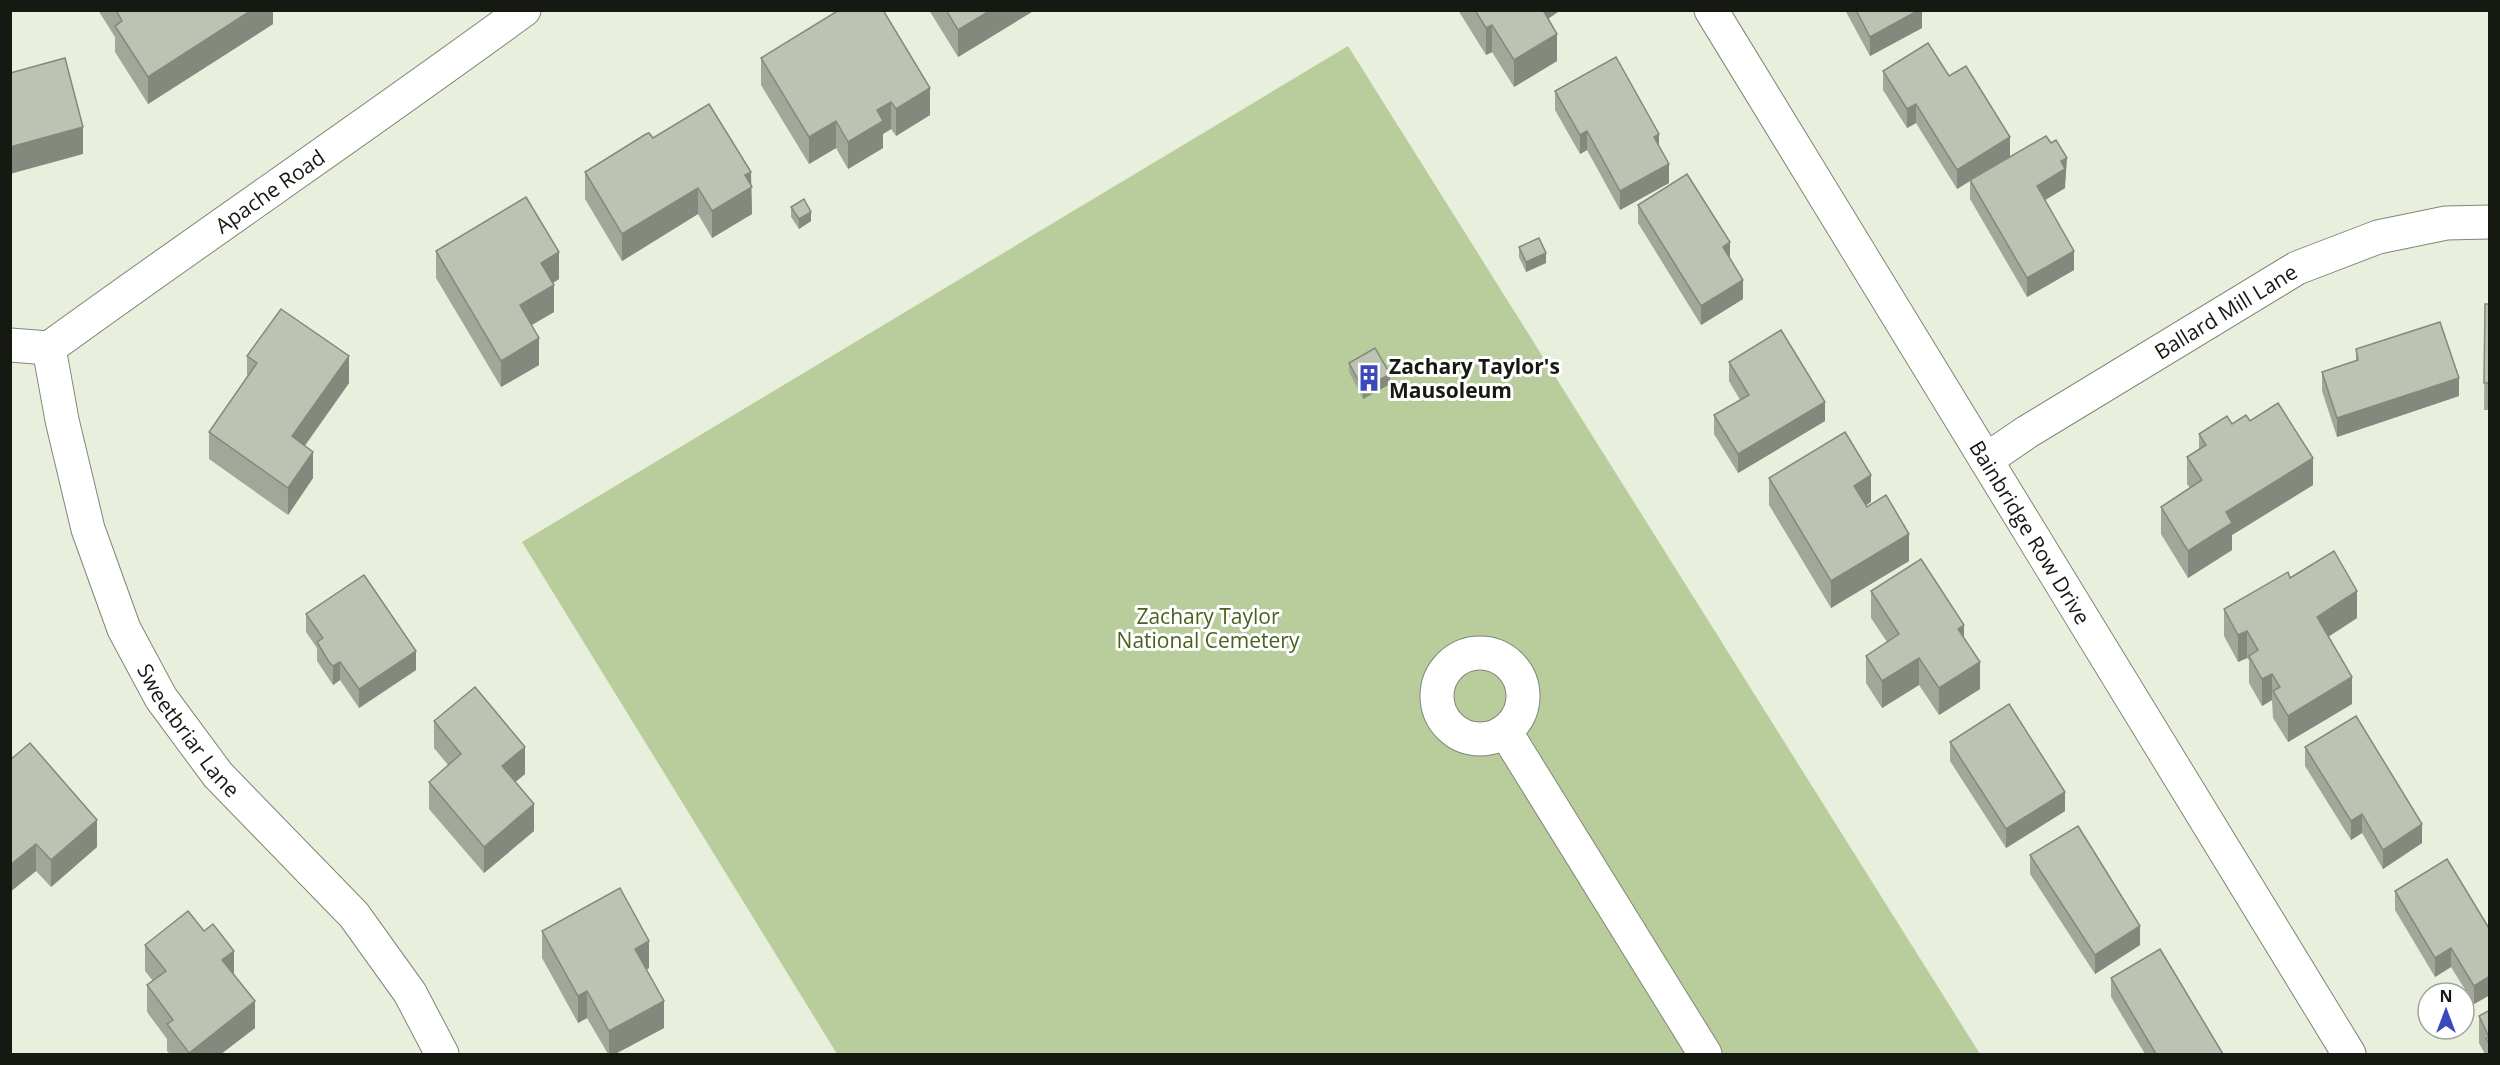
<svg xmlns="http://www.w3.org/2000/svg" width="2500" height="1065" viewBox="0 0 2500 1065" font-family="'Open Sans',sans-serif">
	<rect width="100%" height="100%" fill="#e8f0dd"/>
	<polygon fill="#b9cd9c" points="1348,46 1980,1054 837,1054 522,542"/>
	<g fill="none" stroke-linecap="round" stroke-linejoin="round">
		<defs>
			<g id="minor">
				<path id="s1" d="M1711,10L2349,1054"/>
				<path id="s2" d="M10,345L49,348C206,234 367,125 524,10"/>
				<path id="s3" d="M49,348L62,420L88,529L124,629L161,698L218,775L354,915L410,993L442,1054"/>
				<path id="s4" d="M1986,460L2027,432L2297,268L2378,237L2446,223L2490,222"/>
				<circle cx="1480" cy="696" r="43"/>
				<polyline points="1505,731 1705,1054"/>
			</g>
		</defs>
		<use href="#minor" stroke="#808777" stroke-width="35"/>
		<use href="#minor" stroke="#fff" stroke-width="33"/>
	</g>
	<g fill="#a2a899">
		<polygon points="98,10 273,10 273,24 148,104 115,52 115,37"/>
		<polygon points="929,10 1035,10 958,57"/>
		<polygon points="1458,10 1561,10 1549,18 1557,61 1514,87 1492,52 1486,55"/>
		<polygon points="1845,10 1922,10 1922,28 1870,56"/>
		<polygon points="761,58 930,115 896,136 891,129 883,134 883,148 848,169 836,148 809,164 761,85"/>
		<polygon points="1883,71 1949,76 2010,156 1974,178 2067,177 2065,178 2065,188 2045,200 2074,270 2027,297 1970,199 1970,181 1957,189 1916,123 1907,128 1883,90"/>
		<polygon points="1555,91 1659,147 1669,183 1620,210 1587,150 1580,154 1555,110"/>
		<polygon points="653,138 751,185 752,214 712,238 698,214 622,261 585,199 585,172"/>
		<polygon points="1638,205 1730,258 1743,299 1701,325 1638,223"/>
		<polygon points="791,207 811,221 799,229 791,217"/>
		<polygon points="1519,247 1546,263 1526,272 1519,257"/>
		<polygon points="436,251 559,279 553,283 554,312 531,325 539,365 501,387 436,278"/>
		<polygon points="2485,304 2490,304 2490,410 2484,410"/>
		<polygon points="2356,349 2459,396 2337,437 2322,391 2322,372 2356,361"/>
		<polygon points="247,356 349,383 305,446 313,478 288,515 209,459 209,432 247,377"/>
		<polygon points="1729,362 1825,421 1738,473 1714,434 1714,415 1740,400 1729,381"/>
		<polygon points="1349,363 1390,384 1363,399 1349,372"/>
		<polygon points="2250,421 2313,485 2232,535 2232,550 2188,578 2161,534 2161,507 2190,488 2187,484 2187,457 2199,449 2199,434 2232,424"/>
		<polygon points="1769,478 1871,502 1866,505 1909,561 1831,608 1769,505"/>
		<polygon points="2290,578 2357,618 2328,637 2352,704 2288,742 2273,718 2272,700 2262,706 2249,683 2249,660 2247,658 2238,662 2224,636 2224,609"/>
		<polygon points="1871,591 1964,637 1980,689 1939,715 1919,685 1882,708 1866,683 1866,656 1887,642 1871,618"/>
		<polygon points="306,614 416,670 359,708 340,680 333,685 317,661 317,648 306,632"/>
		<polygon points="434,721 525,774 515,782 534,831 484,873 429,809 429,782 448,765 434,748"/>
		<polygon points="1950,742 2065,811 2006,848 1950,761"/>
		<polygon points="2305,747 2422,843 2383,869 2362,833 2351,840 2305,766"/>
		<polygon points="10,760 97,847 51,887 36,871 10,892"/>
		<polygon points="2030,855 2140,945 2095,974 2030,874"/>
		<polygon points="2395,891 2490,930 2490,995 2474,1004 2451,967 2435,977 2395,910"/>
		<polygon points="542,931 649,968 647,969 664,1028 615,1054 608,1054 587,1018 578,1023 542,958"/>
		<polygon points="145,945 234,974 255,1028 221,1054 170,1054 167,1051 167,1039 147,1012 147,985 153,981 145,971"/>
		<polygon points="2111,978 2223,1054 2145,1054 2111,997"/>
		<polygon points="2490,1010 2490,1054 2485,1054 2479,1043 2479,1016"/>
	</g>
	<g fill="#84887d">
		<polygon points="252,10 273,10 273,24 148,104 148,77"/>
		<polygon points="991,10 1035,10 958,57 958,30"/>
		<polygon points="1540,10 1561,10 1549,18 1549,28"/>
		<polygon points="1919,10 1922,10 1922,28 1870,56 1870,37"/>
		<polygon points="1492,25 1492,52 1486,55 1486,28"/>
		<polygon points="1557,34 1557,61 1514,87 1514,60"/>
		<polygon points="930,88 930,115 896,136 896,109"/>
		<polygon points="891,102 891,129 883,134 883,148 848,169 848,142 877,110"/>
		<polygon points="1916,104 1916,123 1907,128 1907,109"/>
		<polygon points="836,121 836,148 809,164 809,137"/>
		<polygon points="83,127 83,154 10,174 10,147"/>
		<polygon points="1587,131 1587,150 1580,154 1580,135"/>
		<polygon points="1659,134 1659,152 1654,137"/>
		<polygon points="2010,137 2010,156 1957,189 1957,170"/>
		<polygon points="2067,158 2065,188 2037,205 2037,186 2061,161"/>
		<polygon points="1669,164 1669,183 1620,210 1620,191"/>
		<polygon points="751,172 752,214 712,238 712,211 745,175"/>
		<polygon points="698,188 698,214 622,261 622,234"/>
		<polygon points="811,212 811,221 799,229 799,219"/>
		<polygon points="1730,242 1730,261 1723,247"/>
		<polygon points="2074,251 2074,270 2027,297 2027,278"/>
		<polygon points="559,252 559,279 541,290 541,263"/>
		<polygon points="1546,253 1546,263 1526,272 1526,262"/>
		<polygon points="1743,280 1743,299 1701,325 1701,306"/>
		<polygon points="554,285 554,312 520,332 520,305"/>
		<polygon points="539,338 539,365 501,387 501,361"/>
		<polygon points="349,356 349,383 292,463 292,436"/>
		<polygon points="1390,374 1390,384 1363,399 1363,389"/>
		<polygon points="2459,378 2459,396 2337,437 2337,418"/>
		<polygon points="1825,402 1825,421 1738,473 1738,454"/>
		<polygon points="313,452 313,478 288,515 288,488"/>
		<polygon points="2313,458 2313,485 2232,535 2232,550 2188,578 2188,551 2226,512"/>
		<polygon points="1871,475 1871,502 1854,513 1854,486"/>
		<polygon points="1909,534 1909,561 1831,608 1831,581"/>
		<polygon points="2357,591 2357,618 2317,644 2317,617"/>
		<polygon points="1964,625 1964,652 1958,629"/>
		<polygon points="2247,631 2247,658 2238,662 2238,635"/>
		<polygon points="416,651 416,670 359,708 359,689"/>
		<polygon points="1919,658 1919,685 1882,708 1882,681"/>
		<polygon points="340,662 340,680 333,685 333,666"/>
		<polygon points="1980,662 1980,689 1939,715 1939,688"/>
		<polygon points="2272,674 2272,700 2262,706 2262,679"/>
		<polygon points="2352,677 2352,704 2288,742 2288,716"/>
		<polygon points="525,747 525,774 502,793 502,766"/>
		<polygon points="2065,792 2065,811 2006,848 2006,829"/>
		<polygon points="534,804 534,831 484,873 484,847"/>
		<polygon points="2362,814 2362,833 2351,840 2351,821"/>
		<polygon points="97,820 97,847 51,887 51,860"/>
		<polygon points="2422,824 2422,843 2383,869 2383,850"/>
		<polygon points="36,844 36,871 10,892 10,865"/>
		<polygon points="2140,926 2140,945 2095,974 2095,955"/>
		<polygon points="649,941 649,968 635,975 635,949"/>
		<polygon points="2451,948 2451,967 2435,977 2435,958"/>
		<polygon points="234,951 234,978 222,960"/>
		<polygon points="2490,976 2490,995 2474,1004 2474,986"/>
		<polygon points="587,991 587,1018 578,1023 578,996"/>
		<polygon points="255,1001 255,1028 221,1054 189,1054 189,1053"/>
		<polygon points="664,1001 664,1028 615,1054 609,1054 609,1031"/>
	</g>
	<g fill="#bcc3b2" stroke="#84887d" stroke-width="1.5">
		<polygon points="116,10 252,10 148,77 115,26 122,21"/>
		<polygon points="839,10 883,10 930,88 896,109 891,102 877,110 883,121 848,142 836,121 809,137 761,58"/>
		<polygon points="946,10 991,10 958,30"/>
		<polygon points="1475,10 1543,10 1557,34 1514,60 1492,25 1486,28"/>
		<polygon points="1856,10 1919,10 1870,37"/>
		<polygon points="1928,43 1949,76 1966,66 2010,137 1957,170 1916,104 1907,109 1883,71"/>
		<polygon points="1616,57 1659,134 1654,137 1669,164 1620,191 1587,131 1580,135 1555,91"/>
		<polygon points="65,58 83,127 10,147 10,73"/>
		<polygon points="709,104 751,172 745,175 752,187 712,211 698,188 622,234 585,172 646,134 649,133 653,138"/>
		<polygon points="2046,136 2051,143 2056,140 2067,158 2061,161 2065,169 2037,186 2074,251 2027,278 1970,180"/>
		<polygon points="1687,174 1730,242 1723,247 1743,280 1701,306 1638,205"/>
		<polygon points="526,197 559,252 541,263 554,285 520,305 539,338 501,361 436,251"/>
		<polygon points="804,199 811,212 799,219 791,207"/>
		<polygon points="1539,238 1546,253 1526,262 1519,247"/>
		<polygon points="2485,304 2490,304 2490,383 2484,383"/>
		<polygon points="281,309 349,356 292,436 313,452 288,488 209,432 257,363 247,356"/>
		<polygon points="2440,322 2459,378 2337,418 2322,372 2358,360 2356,349"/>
		<polygon points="1781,330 1825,402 1738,454 1714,415 1749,395 1729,362"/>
		<polygon points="1375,348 1390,374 1363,389 1349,363"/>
		<polygon points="2278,403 2313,458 2226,512 2232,523 2188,551 2161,507 2202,480 2187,457 2206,445 2199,434 2227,416 2232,424 2246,415 2250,421"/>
		<polygon points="1845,432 1871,475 1854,486 1867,507 1886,495 1909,534 1831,581 1769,478"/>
		<polygon points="2334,551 2357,591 2317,617 2352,677 2288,716 2273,691 2280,687 2272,674 2262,679 2249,656 2258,650 2247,631 2238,635 2224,609 2288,572 2290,578"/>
		<polygon points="1921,559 1964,625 1958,629 1980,662 1939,688 1919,658 1882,681 1866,656 1899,634 1871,591"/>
		<polygon points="364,575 416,651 359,689 340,662 333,666 329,662 317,642 323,638 306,614"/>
		<polygon points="475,687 525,747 502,766 534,804 484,847 429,782 461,754 434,721"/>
		<polygon points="2009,704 2065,792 2006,829 1950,742"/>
		<polygon points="2356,716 2422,824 2383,850 2362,814 2351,821 2305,747"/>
		<polygon points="30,743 97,820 51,860 36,844 10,865 10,760"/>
		<polygon points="2078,826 2140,926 2095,955 2030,855"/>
		<polygon points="2447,859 2490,930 2490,976 2474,986 2451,948 2435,958 2395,891"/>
		<polygon points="620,888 649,941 635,949 664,1001 609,1031 587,991 578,996 542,931"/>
		<polygon points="188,911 204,931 213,924 234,951 222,960 255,1001 189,1053 167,1024 173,1020 147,985 166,971 145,945"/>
		<polygon points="2160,949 2223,1054 2156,1054 2111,978"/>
		<polygon points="2490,1010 2490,1045 2486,1039 2489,1037 2479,1016"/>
	</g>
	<defs>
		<symbol id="building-bare" viewBox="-9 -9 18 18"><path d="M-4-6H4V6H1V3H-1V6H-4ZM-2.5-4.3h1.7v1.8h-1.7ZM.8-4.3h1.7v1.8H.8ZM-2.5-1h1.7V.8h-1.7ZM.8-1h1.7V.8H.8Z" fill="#3b49bd" stroke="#fff" stroke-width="2.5" paint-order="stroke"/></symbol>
	</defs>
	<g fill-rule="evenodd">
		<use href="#building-bare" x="1350" y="359" width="38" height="38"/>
	</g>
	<g text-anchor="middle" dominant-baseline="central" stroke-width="6" stroke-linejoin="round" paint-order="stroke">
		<g font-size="21" fill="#161912" stroke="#fff">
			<text stroke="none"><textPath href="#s2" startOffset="310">Apache Road</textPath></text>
			<text stroke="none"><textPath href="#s4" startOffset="282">Ballard Mill Lane</textPath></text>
			<text stroke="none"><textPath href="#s1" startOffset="612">Bainbridge Row Drive</textPath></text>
			<text stroke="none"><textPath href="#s3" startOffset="412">Sweetbriar Lane</textPath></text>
		</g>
		<g font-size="21" font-weight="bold" fill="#161912" stroke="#fff" text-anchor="start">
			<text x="1389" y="366">Zachary Taylor's<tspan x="1389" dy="24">Mausoleum</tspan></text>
		</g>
		<g font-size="21" fill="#49611d" stroke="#fff">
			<text x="1208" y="616">Zachary Taylor<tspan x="1208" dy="24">National Cemetery</tspan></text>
		</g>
	</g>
	<rect width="2500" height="1065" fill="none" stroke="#161912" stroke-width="24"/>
	<g transform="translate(2446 1011)"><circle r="28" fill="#ffffff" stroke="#a2a3a0" stroke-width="1.5"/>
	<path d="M0-4.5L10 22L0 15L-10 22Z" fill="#3b49bd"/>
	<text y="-9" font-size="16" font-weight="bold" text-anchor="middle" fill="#161912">N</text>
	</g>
</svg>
